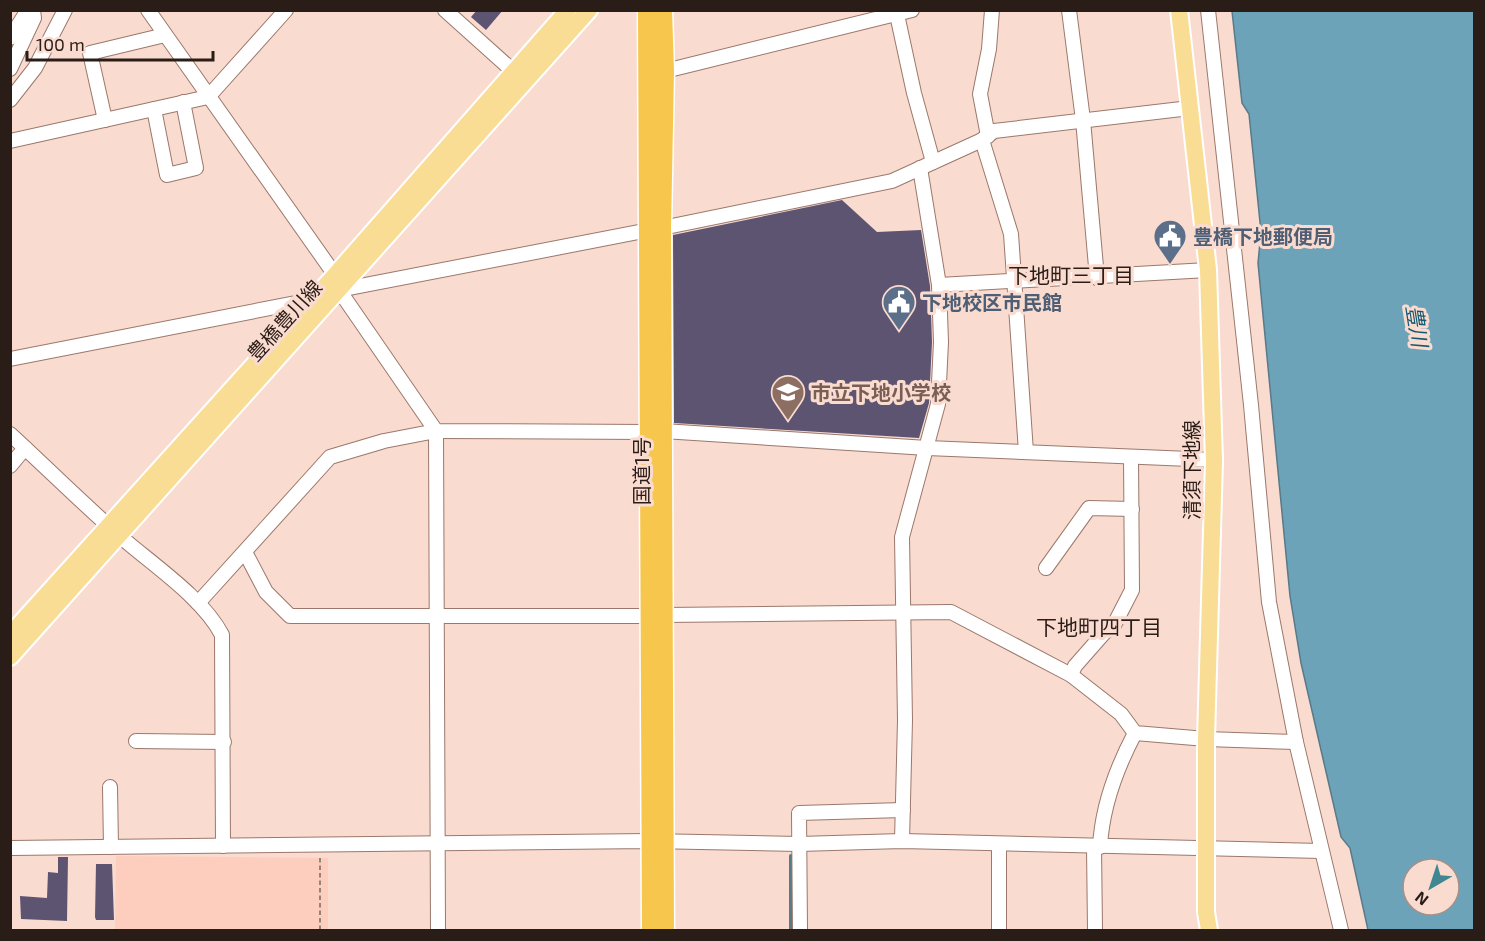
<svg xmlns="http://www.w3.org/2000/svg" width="1485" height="941" viewBox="0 0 1485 941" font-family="'Exo 2','Noto Sans JP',sans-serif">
	<rect width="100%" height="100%" fill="#fadbcf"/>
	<polygon fill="#fdcebd" points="116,856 328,858 328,930 115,930"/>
	<path fill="#6da3b9" stroke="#597a88" stroke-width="1.5" fill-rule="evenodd" d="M1232,11H1474V930H1368L1350,848L1341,837L1301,663L1290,596L1258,263L1261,232L1249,114L1242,103ZM1413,869H1449V905H1413Z"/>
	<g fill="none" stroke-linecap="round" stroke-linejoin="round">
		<polyline stroke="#597a88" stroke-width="4" points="791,856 791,930"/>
	</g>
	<g fill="#5d5471">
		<polygon points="477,10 503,10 486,30 471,17"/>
		<polygon points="842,200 877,232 921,230 930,286 932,342 929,403 919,438 674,423 673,235"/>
		<polygon points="58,857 68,857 67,921 21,919 20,896 47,898 48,872 58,873"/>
		<polygon points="96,864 112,864 114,920 96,920 95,917"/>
	</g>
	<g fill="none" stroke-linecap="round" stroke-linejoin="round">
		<defs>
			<g id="minor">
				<polyline points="148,10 335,275"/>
				<polyline points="445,10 513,71"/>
				<polyline points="896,10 914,93 933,162"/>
				<polyline points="1069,10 1083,120 1097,278"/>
				<polyline points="1208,10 1251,405 1269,602 1296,742 1341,930"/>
				<polyline points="10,38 28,10"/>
				<polyline points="10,69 34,18 33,10"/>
				<polyline points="665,71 912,10"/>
				<polyline points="10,100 35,68 65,10"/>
				<polyline points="154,109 167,175 196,168 183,102"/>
				<polyline points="105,120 90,53 165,35"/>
				<polyline points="988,136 980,94 989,49 992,10"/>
				<polyline points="982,140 1011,234 1026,452"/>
				<polyline points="10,141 208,97 286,10"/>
				<polyline points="662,228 892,181 982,140 994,131 1190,108"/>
				<polyline points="649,230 339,290 436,431 649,432"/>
				<polyline points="939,285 1208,270"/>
				<polyline points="10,359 311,300"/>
				<polyline points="663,431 927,448 1214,460"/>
				<path d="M10,434C47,468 83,504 121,537C153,565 203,598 222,635L223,846"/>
				<polyline points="10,466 25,448"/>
				<polyline points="245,552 266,592 290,616 649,616"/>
				<polyline points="1046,568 1089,508 1132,509"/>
				<polyline points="198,603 330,457 384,441 436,431 438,930"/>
				<polyline points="664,615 951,612 1071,675 1121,714 1135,733 1206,739 1296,742"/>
				<polyline points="1071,675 1075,666 1104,633 1114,625 1132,590 1131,457"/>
				<polyline points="136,741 224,742"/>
				<polyline points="110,787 111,847"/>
				<polyline points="902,841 905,720 902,537 938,404 941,342 939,285 920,168"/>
				<polyline points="999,844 999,930"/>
				<polyline points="1094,847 1095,930"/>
				<path d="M1100,847C1102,806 1116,769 1135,733"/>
				<polyline points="10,848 649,841 799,844 902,841 1321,851"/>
				<polyline points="800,930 799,813 903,810"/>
			</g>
			<g id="major">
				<polyline points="1179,10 1208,270 1214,461 1206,739 1206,912 1209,930"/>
				<polyline points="10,635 335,275 568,10"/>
				<polyline points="10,657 589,10"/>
			</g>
			<g id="highway">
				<polyline points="647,10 651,930"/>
				<polyline points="663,10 665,71 662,228 665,930"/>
			</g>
		</defs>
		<use href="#minor" stroke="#9b786b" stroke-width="16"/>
		<use href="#major" stroke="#fff" stroke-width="20"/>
		<use href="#highway" stroke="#fff" stroke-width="21"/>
		<polyline stroke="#988179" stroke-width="2" stroke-dasharray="4.5 3" stroke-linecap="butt" points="320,930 320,857"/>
		<use href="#minor" stroke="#fff" stroke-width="14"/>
		<use href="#major" stroke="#fadd94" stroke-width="16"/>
		<use href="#highway" stroke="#f7c64d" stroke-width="18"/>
	</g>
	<defs>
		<symbol id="civic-pin" viewBox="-11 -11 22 30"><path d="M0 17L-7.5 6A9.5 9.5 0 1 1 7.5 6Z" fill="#5c6f8a" stroke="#fadbcf"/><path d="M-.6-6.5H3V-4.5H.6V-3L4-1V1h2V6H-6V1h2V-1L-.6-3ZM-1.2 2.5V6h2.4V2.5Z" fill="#fff"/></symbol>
		<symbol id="school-pin" viewBox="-11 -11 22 30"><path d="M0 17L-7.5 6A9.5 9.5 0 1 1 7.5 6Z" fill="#8d6e63" stroke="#fadbcf"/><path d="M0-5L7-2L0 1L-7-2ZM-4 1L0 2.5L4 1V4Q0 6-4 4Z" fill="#fff"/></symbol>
	</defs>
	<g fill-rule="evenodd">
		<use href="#civic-pin" x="1151" y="217" width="38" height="52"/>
		<use href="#civic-pin" x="880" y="283" width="38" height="52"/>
		<use href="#school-pin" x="769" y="373" width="38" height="52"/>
	</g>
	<g text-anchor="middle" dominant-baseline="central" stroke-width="6" stroke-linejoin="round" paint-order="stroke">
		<g font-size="20" font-weight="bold" fill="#4e5e75" stroke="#fadbcf" text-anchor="start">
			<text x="1193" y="236">豊橋下地郵便局</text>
			<text x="922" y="302">下地校区市民館</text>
		</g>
		<g font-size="20" fill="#2a1c17" stroke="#fadbcf">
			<text transform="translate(284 320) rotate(-48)">豊橋豊川線</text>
			<text transform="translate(1191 470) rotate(-90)">清須下地線</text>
			<text transform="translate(641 471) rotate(-90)">国道1号</text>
		</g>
		<g font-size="20" font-weight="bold" fill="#785e54" stroke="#fadbcf" text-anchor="start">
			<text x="811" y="392">市立下地小学校</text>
		</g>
		<g font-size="21" fill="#2a1c17" stroke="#fadbcf">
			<text x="1071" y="274">下地町三丁目</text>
			<text x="1099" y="626">下地町四丁目</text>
		</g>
		<g font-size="21" font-style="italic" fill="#125971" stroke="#fadbcf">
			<text transform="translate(1418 326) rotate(81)">豊川</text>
		</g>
	</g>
	<rect width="1485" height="941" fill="none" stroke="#2a1c17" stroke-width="24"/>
	<g transform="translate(1431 887) rotate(219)"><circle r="28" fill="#fadbcf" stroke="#a78f85" stroke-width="1.5"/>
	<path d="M0-4.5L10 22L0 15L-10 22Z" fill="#418792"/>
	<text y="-9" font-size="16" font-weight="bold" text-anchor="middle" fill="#2a1c17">N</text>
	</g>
	<path d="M27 51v9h186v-9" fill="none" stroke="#2a1c17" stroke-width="3"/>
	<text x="36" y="51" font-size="18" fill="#2a1c17" stroke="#fadbcf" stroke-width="4.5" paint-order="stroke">100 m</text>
</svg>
